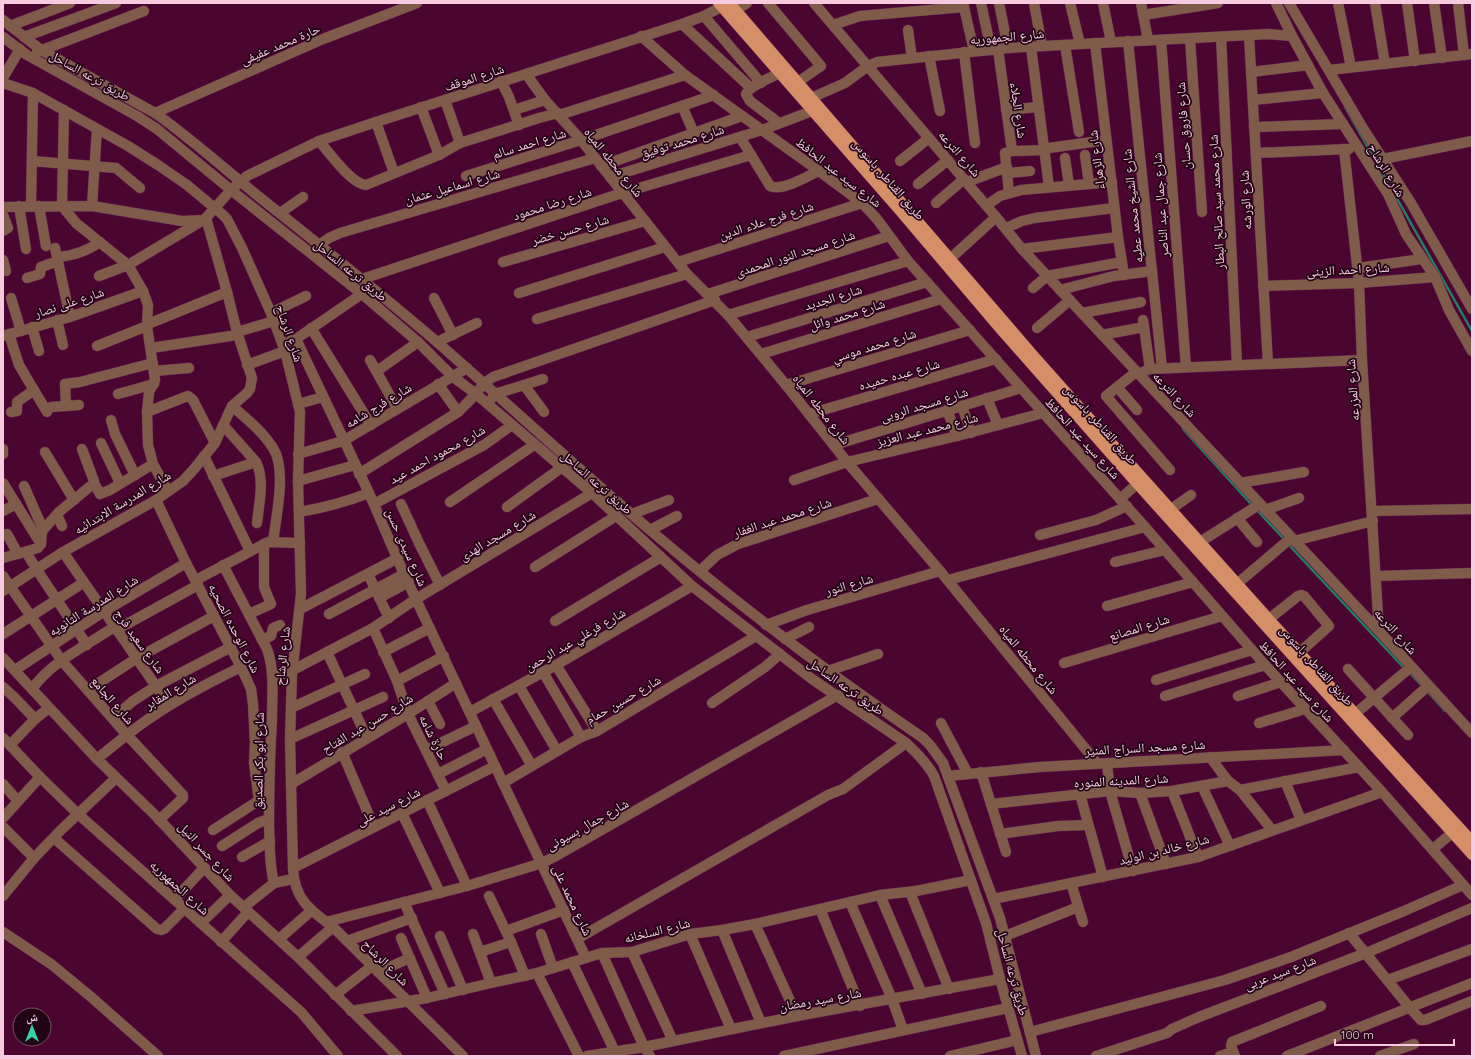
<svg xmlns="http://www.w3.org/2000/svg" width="1475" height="1059" viewBox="0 0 1475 1059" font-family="Quicksand,'Noto Naskh Arabic',sans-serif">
	<rect width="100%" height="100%" fill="#4a0530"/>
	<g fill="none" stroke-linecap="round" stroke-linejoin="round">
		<g stroke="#217f64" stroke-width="2.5">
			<polyline points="1345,107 1472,331"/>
			<polyline points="1183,429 1252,505"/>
			<polyline points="1256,509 1285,540"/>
			<polyline points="1288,544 1405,669"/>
			<polyline points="1409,672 1423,687"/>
			<polyline points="1427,691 1445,711"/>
		</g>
		<defs>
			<g id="minor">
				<polyline points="768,3 821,66 798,82"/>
				<polyline points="814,3 996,217 1022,249 1379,631 1472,733"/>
				<polyline points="963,3 974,51"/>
				<polyline points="981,3 991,50"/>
				<polyline points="999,3 1008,48"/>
				<polyline points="1034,3 1042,46"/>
				<polyline points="1070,3 1080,44"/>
				<polyline points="1103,3 1111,42"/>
				<polyline points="1141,3 1148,40"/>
				<polyline points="1276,3 1292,36 1323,93 1388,194 1406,234 1435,277 1449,310 1472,351"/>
				<polyline points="1289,3 1364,130 1411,203 1472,309"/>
				<polyline points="1338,3 1351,67"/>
				<polyline points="1375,3 1385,64"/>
				<polyline points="1407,3 1415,61"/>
				<polyline points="1434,3 1442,58"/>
				<polyline points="1458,3 1464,55"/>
				<polyline points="736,10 747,3"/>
				<polyline points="1143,15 1218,3"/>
				<polyline points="704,16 761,83"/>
				<path d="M3,20L41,50L155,113C193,140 227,171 263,200C322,247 380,293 437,342C508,404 578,469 650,530C737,604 828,673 923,738L930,745L943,763L1000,918L1036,1056"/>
				<polyline points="682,24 751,88"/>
				<polyline points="833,25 860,16 964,7"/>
				<polyline points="10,26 70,3"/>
				<polyline points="908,30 912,58"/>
				<polyline points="641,36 685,75 819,171 862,203 877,219 908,261 1145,527 1265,665 1382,792 1472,895"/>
				<polyline points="1249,36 1268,364"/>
				<path d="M3,37L27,55L137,116L157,129L231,190L362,294L418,342L452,376L476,394L592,493L692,586L812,679L906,743C917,753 927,763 934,776L986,923L1000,979L1022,1056"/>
				<polyline points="24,37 116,3"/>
				<polyline points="1221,37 1237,365"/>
				<polyline points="1190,39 1202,212"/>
				<polyline points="1161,40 1186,367"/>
				<polyline points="1128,41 1162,368"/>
				<polyline points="1095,43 1118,237 1124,275"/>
				<polyline points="1065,45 1079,132"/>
				<polyline points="1031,47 1049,187"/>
				<polyline points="998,49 1012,151 1005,153 1009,193"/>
				<polyline points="37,52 144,11"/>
				<polyline points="964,52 975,143"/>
				<polyline points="929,56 940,111"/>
				<polyline points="1329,70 1472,54"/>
				<polyline points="1251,72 1308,65"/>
				<polyline points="526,74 545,100 581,140 687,274 728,315 786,385 847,462 940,571 1097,763"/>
				<polyline points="3,78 20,49"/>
				<polyline points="501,81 509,97 519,125"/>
				<path d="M3,83L33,93L128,146L158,165L187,185L222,214L227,219L242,248L271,313L285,351L300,412L298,481L301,594L292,674L290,739L293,868C294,899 310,910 333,927L463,1056"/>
				<polyline points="811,98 845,83 868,66 877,62 1008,48 1268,34 1292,36"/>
				<polyline points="445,100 460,143"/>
				<polyline points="1253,100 1323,93"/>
				<polyline points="682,106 694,133"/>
				<polyline points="421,107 439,155"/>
				<polyline points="64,110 62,206 76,223 128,265 143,291 148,305 147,326 155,380 149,392 147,412 148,445 153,464 168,491"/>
				<polyline points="514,110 545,100"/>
				<polyline points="1006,110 1039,107"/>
				<polyline points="155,113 323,39 417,3"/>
				<polyline points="559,115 685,75"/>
				<polyline points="376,122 394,173"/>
				<path d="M779,123L750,101L746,94C749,86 771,78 779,73"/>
				<polyline points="1254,127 1343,124"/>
				<path d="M740,137L770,186C782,192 807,176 819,171"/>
				<path d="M319,141C329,152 351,184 366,185L439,155L460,143L539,118L558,113"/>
				<polyline points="1344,149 1359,283 1362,360 1379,631"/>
				<polyline points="1012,151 1045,150 1049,148 1106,140"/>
				<polyline points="1256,153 1349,149"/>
				<polyline points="1085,155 1089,184"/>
				<polyline points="1065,158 1069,185"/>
				<polyline points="1383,159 1472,141"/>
				<polyline points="32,161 116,168 140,188"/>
				<polyline points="900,161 929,138"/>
				<polyline points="601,166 742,116"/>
				<polyline points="1008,173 1030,171"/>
				<polyline points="466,176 581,140 714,95"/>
				<polyline points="610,177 762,130 812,111"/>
				<polyline points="967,182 1007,167"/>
				<polyline points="918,184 948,160"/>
				<polyline points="936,203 964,179"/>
				<polyline points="987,205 1000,196 1021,190 1112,182"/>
				<polyline points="19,206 26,249"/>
				<polyline points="31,206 33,93"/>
				<polyline points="39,206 46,246"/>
				<polyline points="92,206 97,129"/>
				<polyline points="3,207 92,206 182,221 204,220 231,190 247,176 319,141 376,122 682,24 704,16 721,7"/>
				<polyline points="280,213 303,197"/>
				<polyline points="3,215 8,228 3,231"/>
				<polyline points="1006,228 1022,221 1035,218 1114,208"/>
				<polyline points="319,245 329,238 340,233 595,158"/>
				<polyline points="55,248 70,317"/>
				<polyline points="1022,249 1118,237"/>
				<path d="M57,257C74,256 87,251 100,242"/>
				<polyline points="951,258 996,217"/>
				<polyline points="3,260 6,271"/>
				<polyline points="503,262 645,221"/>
				<polyline points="678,262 862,203"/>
				<polyline points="1358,268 1422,259"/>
				<polyline points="99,276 128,265 200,222"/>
				<polyline points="27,278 40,274 41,267 58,261"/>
				<polyline points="362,279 622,193 751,155"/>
				<polyline points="1263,286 1359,283 1435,277"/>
				<polyline points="1033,288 1047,276 1122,262"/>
				<polyline points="1060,290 1114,276 1152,271"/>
				<polyline points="519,293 665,247"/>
				<polyline points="708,294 889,236"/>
				<polyline points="11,298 21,331"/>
				<polyline points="434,298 453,335"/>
				<polyline points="271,313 306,296"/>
				<polyline points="1082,313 1141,302"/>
				<polyline points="728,315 908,261"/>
				<polyline points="537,319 687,274"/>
				<polyline points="57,320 63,345"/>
				<polyline points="1143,320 1150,369"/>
				<polyline points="148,324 227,292"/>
				<polyline points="32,327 39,351"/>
				<polyline points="311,328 371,425"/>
				<polyline points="1037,328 1070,300"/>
				<polyline points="237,332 274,321"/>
				<polyline points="9,334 19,365 47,412"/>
				<polyline points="1102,335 1144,327"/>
				<polyline points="3,336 70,317 143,291"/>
				<polyline points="747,337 927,282"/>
				<polyline points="296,339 369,493 404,574 586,958"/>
				<polyline points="290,341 296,339 366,291"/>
				<polyline points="437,342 477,323"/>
				<polyline points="97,346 147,326"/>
				<polyline points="151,348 237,335"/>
				<polyline points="761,354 941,299"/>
				<polyline points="370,360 397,408"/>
				<polyline points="247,365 285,351"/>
				<polyline points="154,371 189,368"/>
				<polyline points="377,371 418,342"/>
				<polyline points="1136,372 1106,396 1170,470"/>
				<polyline points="1138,374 1150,369 1362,360"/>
				<polyline points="438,384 458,412"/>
				<polyline points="524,385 544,412"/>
				<polyline points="786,385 970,330"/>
				<polyline points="1117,387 1137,410"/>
				<polyline points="118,394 154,384"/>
				<polyline points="492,398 495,394 543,379"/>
				<polyline points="987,398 998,425"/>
				<polyline points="298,404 323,397"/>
				<polyline points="66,406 65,384 80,382 153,363"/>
				<path d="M232,406C247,419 263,432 273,448C287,469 276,517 273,542"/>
				<polyline points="962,406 971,433"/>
				<polyline points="51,407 79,405"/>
				<polyline points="947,410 957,436"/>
				<polyline points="11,412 17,411 17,402 34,390"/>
				<polyline points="147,412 185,397 188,396 193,400 215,443"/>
				<polyline points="809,414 996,359"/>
				<polyline points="111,420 115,434 135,475"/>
				<path d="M224,426L256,462C265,480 259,503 257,523"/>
				<polyline points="101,443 120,483"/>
				<polyline points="834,445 1021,388"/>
				<polyline points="3,449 3,454"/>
				<polyline points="45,452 74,500"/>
				<polyline points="298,454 343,441 467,368"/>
				<polyline points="204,456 250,551"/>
				<polyline points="359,474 458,412 476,394 483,384 493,377 715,300"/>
				<polyline points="213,476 256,462"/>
				<polyline points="794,480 847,462 957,436 1043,413"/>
				<polyline points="298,481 355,465"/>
				<polyline points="3,483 41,544"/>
				<polyline points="94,483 100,494 110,490 153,464"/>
				<polyline points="1240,483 1304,472"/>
				<polyline points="24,486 43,529"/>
				<polyline points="1120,499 1137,484"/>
				<polyline points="156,500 186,563 241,667 251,689 253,704 255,742 254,763 259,801"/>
				<polyline points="450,502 534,445"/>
				<polyline points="374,504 484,445 512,425"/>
				<polyline points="401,504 419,543 440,585"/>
				<polyline points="507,507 561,468"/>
				<polyline points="1171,509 1191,495"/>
				<polyline points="1265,510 1299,498"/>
				<polyline points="3,511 16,504"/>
				<polyline points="1373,511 1472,509"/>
				<path d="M299,512C323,508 346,502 369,493"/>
				<polyline points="632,514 669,500"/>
				<polyline points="57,515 62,526"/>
				<polyline points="1237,518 1257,542"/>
				<polyline points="650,530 677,516"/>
				<polyline points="7,534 18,554"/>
				<polyline points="1040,535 1096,520 1127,506"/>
				<polyline points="1294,541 1373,521"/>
				<polyline points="1200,542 1260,504"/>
				<polyline points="26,552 37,570 87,645"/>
				<polyline points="63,552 169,705"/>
				<polyline points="3,558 38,548 41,544 42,531 59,512 93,484 94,481 82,449"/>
				<polyline points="1115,562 1165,550"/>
				<path d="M223,565L267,649C275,671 272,695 272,718C270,754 269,790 269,825C270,845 269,864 274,883"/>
				<polyline points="535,567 616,516"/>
				<polyline points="700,571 717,555 738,544 878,499"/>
				<polyline points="368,574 389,618"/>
				<polyline points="3,576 62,661 127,735 183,795 183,798 159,820"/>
				<polyline points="1376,576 1472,573"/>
				<polyline points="196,580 268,542 300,543"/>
				<polyline points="948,580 1145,527"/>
				<polyline points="1238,583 1291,538"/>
				<polyline points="3,591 63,552 156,500 183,481 194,469 215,443 232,406 247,393 250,389 252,378 237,332 227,292 206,218"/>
				<polyline points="379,598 409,582"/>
				<polyline points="1107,606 1193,582"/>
				<polyline points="300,609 398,558"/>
				<polyline points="249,614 271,604 264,587 264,544"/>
				<polyline points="329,614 404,574"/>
				<polyline points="1269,619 1298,596 1301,595 1304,596 1329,626 1300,652"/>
				<polyline points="555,621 661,557"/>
				<polyline points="766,625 807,610 940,571"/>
				<polyline points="373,628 397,681 408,714 446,791"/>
				<polyline points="116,630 198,585"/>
				<polyline points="3,634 83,583"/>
				<polyline points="785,639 809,627"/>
				<polyline points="262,640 271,636 273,628 280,625"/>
				<polyline points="327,652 367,738"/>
				<polyline points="383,652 430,628"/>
				<polyline points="3,658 97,759 154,814 230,895 298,957 397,1056"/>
				<polyline points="1064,663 1222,616"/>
				<polyline points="556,665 597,731"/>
				<polyline points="1348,669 1408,735"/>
				<polyline points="15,670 103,612 186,563"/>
				<polyline points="293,670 373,628 416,599 592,493"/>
				<polyline points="828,671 878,654"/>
				<polyline points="543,672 581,737"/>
				<polyline points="272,674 292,674"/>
				<polyline points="1156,680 1252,650"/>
				<polyline points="397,681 444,656"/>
				<polyline points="519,686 557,751"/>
				<polyline points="3,687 15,698 35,719"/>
				<path d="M32,689C52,661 86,646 114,627"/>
				<polyline points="88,690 137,658 214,616"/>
				<polyline points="1165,696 1265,665"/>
				<polyline points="1238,696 1281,682"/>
				<polyline points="493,699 532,766"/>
				<polyline points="428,701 440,724"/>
				<polyline points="712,703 765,667 780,654"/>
				<polyline points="291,708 365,674"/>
				<polyline points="470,712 556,665 692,586"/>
				<polyline points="1356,713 1411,667"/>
				<polyline points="113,718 133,701 156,686 231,647"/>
				<polyline points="1392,718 1428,686"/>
				<polyline points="941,723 968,774"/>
				<polyline points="1259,723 1305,709"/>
				<polyline points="3,738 40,777 78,814 301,1012 338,1056"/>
				<polyline points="290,739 383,697"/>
				<polyline points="10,745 35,719 49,708"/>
				<polyline points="426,750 476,726"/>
				<polyline points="342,752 374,827"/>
				<polyline points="1210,757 1228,781 1240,790 1272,830"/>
				<path d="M97,759C114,745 132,730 150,718C179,698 210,682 241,667"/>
				<polyline points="1107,764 1110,791 1133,871"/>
				<polyline points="981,772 1006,852"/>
				<polyline points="438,774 487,749"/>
				<polyline points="948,776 1040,767 1344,750"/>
				<polyline points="1285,781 1301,820"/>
				<polyline points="503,783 581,737 597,731 756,636"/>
				<polyline points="3,784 18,801"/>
				<polyline points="291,784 408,714 456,683"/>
				<polyline points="1202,786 1230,846"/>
				<polyline points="1240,790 1359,767"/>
				<polyline points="1172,791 1198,857"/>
				<polyline points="1140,793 1166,864"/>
				<polyline points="1080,794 1103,877"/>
				<polyline points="427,800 467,886"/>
				<polyline points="991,804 1110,791 1140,793 1172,791 1228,781"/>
				<polyline points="402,813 440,893"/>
				<polyline points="3,818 40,777"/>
				<polyline points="3,827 34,858"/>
				<polyline points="213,830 258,801 264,799"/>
				<polyline points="1000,834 1058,826 1088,825"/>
				<polyline points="54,838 157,929 161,930 164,929 185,908"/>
				<polyline points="222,846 258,823 269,819"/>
				<polyline points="1433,849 1452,833"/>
				<polyline points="242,857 270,841"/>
				<polyline points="293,868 495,766"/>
				<polyline points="1071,883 1083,922"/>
				<polyline points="910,892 949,989"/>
				<polyline points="880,895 922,994"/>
				<polyline points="3,896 34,858 61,830 116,778"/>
				<polyline points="489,896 511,942 525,976"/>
				<polyline points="175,899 204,868"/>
				<polyline points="993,899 1198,857 1382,792"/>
				<polyline points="404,902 445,994"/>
				<polyline points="850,902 892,999 903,1030"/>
				<polyline points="244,907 274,883 293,879"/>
				<polyline points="820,909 860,1006"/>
				<polyline points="326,922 467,886 542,863 556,856 838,695"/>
				<polyline points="201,923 230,895"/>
				<polyline points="755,924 797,1016"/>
				<polyline points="722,930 761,1023"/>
				<polyline points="506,931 564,910"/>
				<polyline points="3,932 51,964 90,996 158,1056"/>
				<polyline points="1349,933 1410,1008 1421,1020 1425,1020 1472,1001"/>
				<polyline points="473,934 491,983"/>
				<polyline points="541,934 553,968"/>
				<polyline points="690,934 731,1029"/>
				<polyline points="440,936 463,990"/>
				<polyline points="1005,936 1078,907"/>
				<polyline points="401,938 427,998"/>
				<polyline points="279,939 311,911"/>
				<polyline points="577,939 828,795 843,789 906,743"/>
				<polyline points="347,941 412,918"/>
				<polyline points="221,942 248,912"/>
				<polyline points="480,952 511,942"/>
				<polyline points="632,952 673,1041"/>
				<polyline points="602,953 644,1047 650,1056"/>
				<polyline points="298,957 333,927"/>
				<polyline points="572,962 615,1052"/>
				<polyline points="378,972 410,958"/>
				<polyline points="537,973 579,1056"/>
				<polyline points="1388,980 1472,949"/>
				<polyline points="335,995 372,966"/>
				<polyline points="351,1011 427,998 491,983 537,973 602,953 632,952 690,934 722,930 755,924 880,895 916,891 971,880"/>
				<polyline points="1030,1032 1225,980 1291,957 1404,911 1463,885"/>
				<polyline points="587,1056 644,1047 797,1016 1000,979"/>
				<polyline points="784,1056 1008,1008"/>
				<polyline points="950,1056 1017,1040"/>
				<polyline points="1096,1056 1167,1033 1172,1029 1199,1017 1366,953 1472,908"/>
				<polyline points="1220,1056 1233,1052"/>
				<polyline points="1235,1056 1231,1046 1232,1042 1321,1006"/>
				<polyline points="1287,1056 1472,983"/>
				<polyline points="1380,1056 1414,1044"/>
			</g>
			<g id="major">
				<polyline points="718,3 899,210 1001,330 1137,484 1472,855"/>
				<polyline points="730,3 1035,357 1269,619 1472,841"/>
			</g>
		</defs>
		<use href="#minor" stroke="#692950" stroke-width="11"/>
		<use href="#major" stroke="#692950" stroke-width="11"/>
		<use href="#minor" stroke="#7f5c4a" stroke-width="10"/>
		<use href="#major" stroke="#d58e67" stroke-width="10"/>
	</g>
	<g text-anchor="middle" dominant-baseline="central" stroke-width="3.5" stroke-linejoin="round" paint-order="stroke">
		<g font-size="13" fill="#f6cbdf" stroke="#210514">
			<text transform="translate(1007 36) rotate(-5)">شارع الجمهوريه</text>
			<text transform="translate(280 44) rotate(-23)">حارة محمد عفيفى</text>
			<text transform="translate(90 75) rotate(29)">طريق ترعه الساحل</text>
			<text transform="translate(474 77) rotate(-18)">شارع الموقف</text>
			<text transform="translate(1019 110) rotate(82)">شارع الجلاء</text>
			<text transform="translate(1183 126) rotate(-94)">شارع فاروق حسان</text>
			<text transform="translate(682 141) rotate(-17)">شارع محمد توفيق</text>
			<text transform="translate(529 143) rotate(-17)">شارع احمد سالم</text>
			<text transform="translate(960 153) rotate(49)">شارع الترعه</text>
			<text transform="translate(1096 160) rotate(-97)">شارع الزهراء</text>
			<text transform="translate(614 162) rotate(51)">شارع محطه المياه</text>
			<text transform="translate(1387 170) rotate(59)">شارع الرشاح</text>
			<text transform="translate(839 172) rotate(38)">شارع سيد عبد الحافظ</text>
			<text transform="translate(889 179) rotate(49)">طريق القناطر, باسوس</text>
			<text transform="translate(452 186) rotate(-16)">شارع اسماعيل عثمان</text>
			<text transform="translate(1245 200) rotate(-93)">شارع الورشه</text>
			<text transform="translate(1216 202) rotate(-93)">شارع محمد سيد صالح البطار</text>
			<text transform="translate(552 203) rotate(-18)">شارع رضا محمود</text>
			<text transform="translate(1160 205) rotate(-94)">شارع جمال عبد الناصر</text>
			<text transform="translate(1132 206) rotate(-96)">شارع الشيخ محمد عطيه</text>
			<text transform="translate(766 220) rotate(-18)">شارع فرج علاء الدين</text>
			<text transform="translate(570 229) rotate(-16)">شارع حسن خضر</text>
			<text transform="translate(795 253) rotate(-18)">شارع مسجد النور المحمدى</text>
			<text transform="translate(1348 269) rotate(-3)">شارع احمد الزينى</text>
			<text transform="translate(351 270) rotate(39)">طريق ترعه الساحل</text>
			<text transform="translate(833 297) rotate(-17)">شارع الجديد</text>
			<text transform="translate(69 302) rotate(-18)">شارع على نصار</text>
			<text transform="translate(847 314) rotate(-17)">شارع محمد وائل</text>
			<text transform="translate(290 333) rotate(71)">شارع الرشاح</text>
			<text transform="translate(874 345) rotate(-17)">شارع محمد موسي</text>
			<text transform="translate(899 374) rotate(-16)">شارع عبده حميده</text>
			<text transform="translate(1352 390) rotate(-94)">شارع المزرعه</text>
			<text transform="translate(1175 394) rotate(47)">شارع الترعه</text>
			<text transform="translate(924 404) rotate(-17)">شارع مسجد الروبى</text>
			<text transform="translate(378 405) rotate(-31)">شارع فرج شامه</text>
			<text transform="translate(822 409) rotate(52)">شارع محطه المياه</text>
			<text transform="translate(1101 424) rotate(48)">طريق القناطر, باسوس</text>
			<text transform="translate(927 429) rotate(-14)">شارع محمد عبد العزيز</text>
			<text transform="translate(1083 438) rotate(48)">شارع سيد عبد الحافظ</text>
			<text transform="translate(437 454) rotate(-29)">شارع محمود احمد عيد</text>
			<text transform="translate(597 482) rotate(41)">طريق ترعه الساحل</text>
			<text transform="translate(122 502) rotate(-31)">شارع المدرسة الابتدائيه</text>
			<text transform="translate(782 517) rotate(-18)">شارع محمد عبد الغفار</text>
			<text transform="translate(497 535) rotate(-31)">شارع مسجد الهدى</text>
			<text transform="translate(407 547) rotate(66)">شارع سيدى حسن</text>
			<text transform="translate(849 584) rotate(-16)">شارع النور</text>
			<text transform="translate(93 605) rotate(-32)">شارع المدرسة الثانويه</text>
			<text transform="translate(1139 627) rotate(-17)">شارع المصانع</text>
			<text transform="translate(235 628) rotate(63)">شارع الوحده الصحيه</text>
			<text transform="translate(1396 631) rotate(48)">شارع الترعه</text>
			<text transform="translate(575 639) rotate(-30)">شارع فرغلي عبد الرحمن</text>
			<text transform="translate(140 641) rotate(54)">شارع سعيد فرج</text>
			<text transform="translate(282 656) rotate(-84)">شارع الرشاح</text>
			<text transform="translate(1029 659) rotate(51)">شارع محطه المياه</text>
			<text transform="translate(1317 665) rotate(48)">طريق القناطر, باسوس</text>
			<text transform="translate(1297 681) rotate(48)">شارع سيد عبد الحافظ</text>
			<text transform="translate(846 686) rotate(35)">طريق ترعه الساحل</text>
			<text transform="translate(170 691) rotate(-31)">شارع المقابر</text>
			<text transform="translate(623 699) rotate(-30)">شارع حسين حمام</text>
			<text transform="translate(113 700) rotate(49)">شارع الجامع</text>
			<text transform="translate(367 723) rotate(-31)">شارع حسن عبد الفتاح</text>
			<text transform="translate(434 737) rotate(64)">حارة شامه</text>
			<text transform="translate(1145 747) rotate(-3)">شارع مسجد السراج المنير</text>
			<text transform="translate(258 761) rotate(-89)">شارع ابو بكر الصديق</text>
			<text transform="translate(1121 780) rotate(-3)">شارع المدينه المنوره</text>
			<text transform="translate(388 806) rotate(-27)">شارع سيد على</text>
			<text transform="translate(587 824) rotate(-29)">شارع جمال بسيونى</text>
			<text transform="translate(1164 849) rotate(-14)">شارع خالد بن الوليد</text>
			<text transform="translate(207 851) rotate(47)">شارع جسر النيل</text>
			<text transform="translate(180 887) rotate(42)">شارع الجمهوريه</text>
			<text transform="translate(573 900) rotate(65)">شارع محمد على</text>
			<text transform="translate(657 930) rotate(-14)">شارع السلخانه</text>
			<text transform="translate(386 962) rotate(45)">شارع الرشاح</text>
			<text transform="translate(1013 972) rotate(75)">طريق ترعه الساحل</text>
			<text transform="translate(1280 972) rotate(-21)">شارع سيد عربى</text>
			<text transform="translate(820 999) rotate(-10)">شارع سيد رمضان</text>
		</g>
	</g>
	<rect width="1475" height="1059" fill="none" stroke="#f6cbdf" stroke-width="8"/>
	<g transform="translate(32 1027)"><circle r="19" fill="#210514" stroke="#765465"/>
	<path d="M0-3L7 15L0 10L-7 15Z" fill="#34d4a8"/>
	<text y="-6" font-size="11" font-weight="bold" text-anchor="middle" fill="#f6cbdf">ش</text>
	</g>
	<path d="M1335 1039v6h119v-6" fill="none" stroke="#f6cbdf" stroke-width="2"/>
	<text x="1341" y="1039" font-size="12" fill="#f6cbdf" stroke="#210514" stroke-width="3" paint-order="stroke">100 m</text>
</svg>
